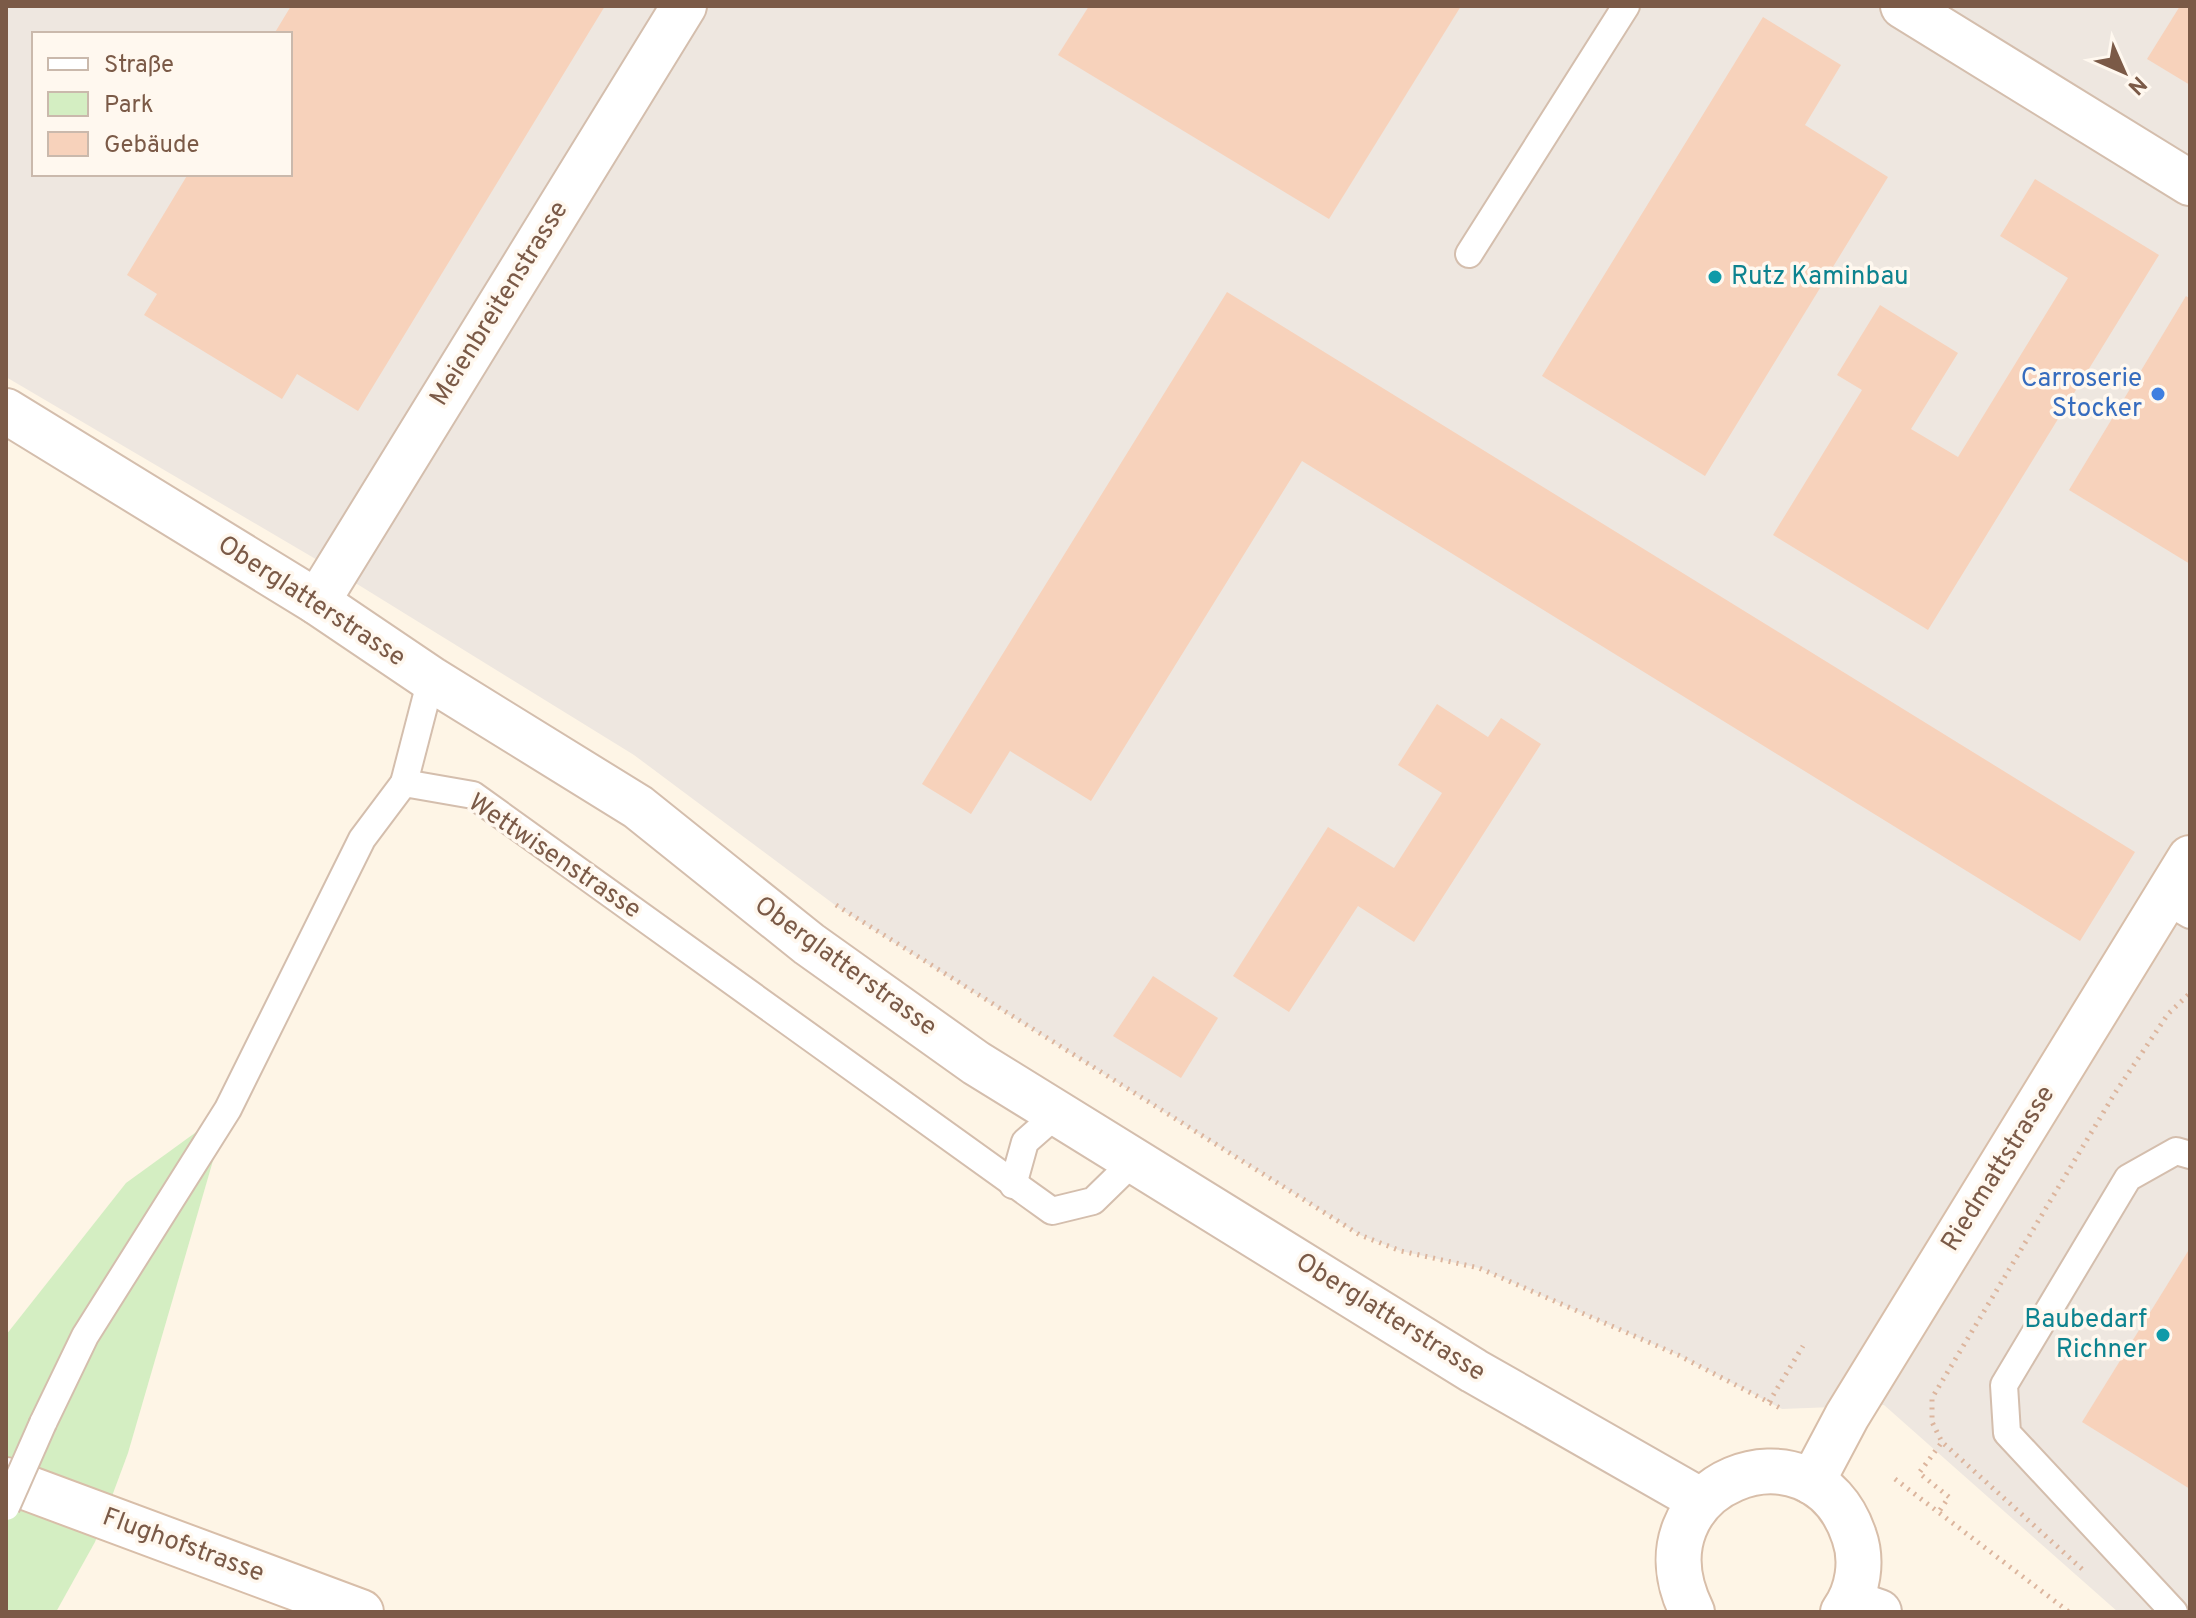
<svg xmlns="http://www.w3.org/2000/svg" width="2196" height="1618" viewBox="0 0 2196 1618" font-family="Overpass,sans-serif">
	<rect width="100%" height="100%" fill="#fef5e6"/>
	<path fill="#eee7e0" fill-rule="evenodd" d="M6,6H2190V1612H2118L1884,1405L1782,1409L1678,1355L1479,1268L1401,1251L1360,1235L839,908L634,755L336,571L6,377ZM34,34H290V174H34Z"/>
	<polygon fill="#d4eec2" points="228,1109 128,1453 95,1542 56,1612 6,1612 6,1335 126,1183"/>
	<g fill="#f7d2bb">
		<polygon points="291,6 605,6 358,411 297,374 282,399 144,315 157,294 127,275 188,174 290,174 290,34 274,34"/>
		<polygon points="1089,6 1461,6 1329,219 1058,55"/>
		<polygon points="2180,6 2190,6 2190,85 2147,59"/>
		<polygon points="1763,17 1841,65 1805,125 1888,177 1705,476 1542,376"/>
		<polygon points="2035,179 2159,255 1928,630 1773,535 1862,390 1837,375 1880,305 1958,353 1911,429 1958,457 2068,278 2000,236"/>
		<polygon points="1227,292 2135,852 2080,941 1302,461 1091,801 1010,751 971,814 922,784"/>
		<polygon points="2186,296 2190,299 2190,564 2069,490"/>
		<polygon points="1437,704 1488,737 1501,718 1541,744 1414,942 1358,906 1289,1012 1233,976 1328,827 1394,868 1442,793 1398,765"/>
		<polygon points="1153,976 1218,1018 1181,1078 1113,1036"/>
		<polygon points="2190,1248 2190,1489 2082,1422"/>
	</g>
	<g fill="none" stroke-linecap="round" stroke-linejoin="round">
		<defs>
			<g id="service">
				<polyline points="1469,254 1626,6"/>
				<polyline points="404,783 431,679"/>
				<polyline points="2164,900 2190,915"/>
				<polyline points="1013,1185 1025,1142 1058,1113"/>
				<polyline points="43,1423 85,1336 228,1109 362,839 404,783 473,795 1052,1211 1093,1201 1135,1160"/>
				<polyline points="2174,1612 2007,1433 2004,1385 2128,1178 2176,1151 2190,1155"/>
			</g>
			<g id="minor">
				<polyline points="1903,6 2190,183"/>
				<polyline points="6,411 317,602 431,679 638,807 809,944 976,1063 1474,1371 1700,1500"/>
				<polyline points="317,602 684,6"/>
			</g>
			<polyline id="tertiary" points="1850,1602 1879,1612"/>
			<g id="secondary">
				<polyline points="6,1480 361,1612"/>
				<polyline points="1812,1482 1847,1416 2190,858"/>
				<path d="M1692,1612C1628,1483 1813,1412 1854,1536C1863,1561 1858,1591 1843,1612"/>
			</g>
		</defs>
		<use href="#service" stroke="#d4bead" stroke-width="30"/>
		<use href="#minor" stroke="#d4bead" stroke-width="48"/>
		<use href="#tertiary" stroke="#d4bead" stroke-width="48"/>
		<use href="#secondary" stroke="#d8bea9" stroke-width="48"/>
		<g stroke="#dcb59d" stroke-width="5" stroke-dasharray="2 6" stroke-linecap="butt">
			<polyline points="836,905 1360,1235 1401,1251 1479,1268 1678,1355 1782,1409"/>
			<polyline points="1769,1402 1803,1346"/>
			<polyline points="1895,1479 2069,1612"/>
			<polyline points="1940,1510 1949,1497 1919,1473 1942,1442"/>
			<polyline points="2082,1569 1942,1442 1932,1422 1932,1398 2115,1093 2168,1014 2190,993"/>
		</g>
		<use href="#service" stroke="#fff" stroke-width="26"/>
		<use href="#minor" stroke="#fff" stroke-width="44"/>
		<use href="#tertiary" stroke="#fff" stroke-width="44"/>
		<use href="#secondary" stroke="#fff" stroke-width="44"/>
		<defs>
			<polyline id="service-bridge" points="6,1507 43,1423"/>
		</defs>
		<use href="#service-bridge" stroke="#d4bead" stroke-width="30" stroke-linecap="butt"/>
		<use href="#service-bridge" stroke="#fff" stroke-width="26"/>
	</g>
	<g fill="#0f9aa8" stroke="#fff8ef" stroke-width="3">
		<circle cx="1715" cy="277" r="8"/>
		<circle cx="2163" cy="1335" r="8"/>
	</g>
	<circle fill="#3f7fe0" stroke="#fff8ef" stroke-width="3" cx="2158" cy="394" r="8"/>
	<g text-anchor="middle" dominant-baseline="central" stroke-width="7" stroke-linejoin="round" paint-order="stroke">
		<g font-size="26" fill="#0d838f" stroke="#fff8ef" text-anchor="start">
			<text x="1731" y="277">Rutz Kaminbau</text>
			<text x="2147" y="1320" text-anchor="end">Baubedarf<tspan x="2147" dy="30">Richner</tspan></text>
		</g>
		<g font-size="26" fill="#7b5a47" stroke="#fff8ef">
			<text transform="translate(500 304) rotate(-58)">Meienbreitenstrasse</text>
			<text transform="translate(311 602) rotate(33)">Oberglatterstrasse</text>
			<text transform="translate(554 857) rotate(34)">Wettwisenstrasse</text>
			<text transform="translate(845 967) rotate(36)">Oberglatterstrasse</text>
			<text transform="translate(1999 1169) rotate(-58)">Riedmattstrasse</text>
			<text transform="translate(1390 1318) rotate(32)">Oberglatterstrasse</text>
			<text transform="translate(183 1546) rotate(20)">Flughofstrasse</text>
		</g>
		<g font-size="26" fill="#366cbe" stroke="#fff8ef" text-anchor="end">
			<text x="2142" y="379">Carroserie<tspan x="2142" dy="30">Stocker</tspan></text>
		</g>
	</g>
	<rect width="2196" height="1618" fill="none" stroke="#7b5a47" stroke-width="16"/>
	<rect x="32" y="32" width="260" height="144" fill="#fff8ef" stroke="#cab9ac" stroke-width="2"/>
	<rect x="48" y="58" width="40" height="12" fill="#ffffff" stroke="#cab9ac" stroke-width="2"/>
	<text x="104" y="72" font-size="24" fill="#7b5a47">Straße</text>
	<rect x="48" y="92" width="40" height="24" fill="#d4eec2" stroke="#cab9ac" stroke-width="2"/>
	<text x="104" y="112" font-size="24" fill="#7b5a47">Park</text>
	<rect x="48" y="132" width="40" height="24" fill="#f7d2bb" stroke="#cab9ac" stroke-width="2"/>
	<text x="104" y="152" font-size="24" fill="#7b5a47">Gebäude</text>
	<g transform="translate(2124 72) rotate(135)" stroke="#fff8ef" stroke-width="6" paint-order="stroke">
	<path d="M0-6L14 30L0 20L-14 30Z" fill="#7b5a47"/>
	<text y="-12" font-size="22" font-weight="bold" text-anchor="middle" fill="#7b5a47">N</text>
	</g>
</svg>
